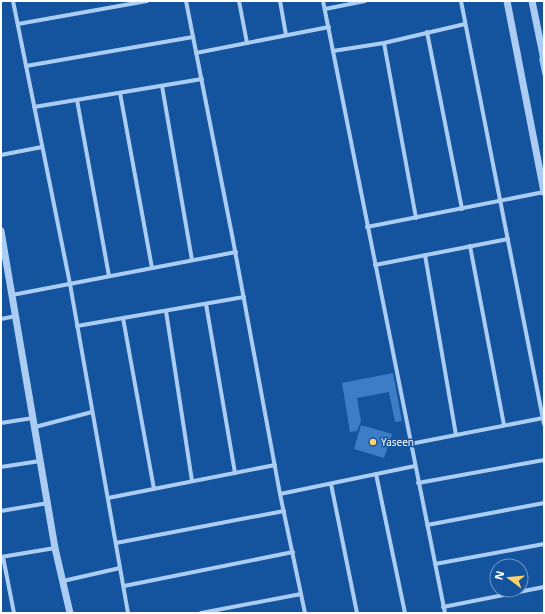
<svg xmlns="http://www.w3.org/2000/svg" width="545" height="614" viewBox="0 0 545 614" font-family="'Noto Sans',sans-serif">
	<rect width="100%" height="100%" fill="#14539e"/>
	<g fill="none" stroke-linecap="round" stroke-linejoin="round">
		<polyline stroke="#9dc9f7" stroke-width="3.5" points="541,59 544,74"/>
	</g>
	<g fill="#3d7dc5">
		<polygon points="393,373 402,421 395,422 389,392 357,398 361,421 357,431 350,432 342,383"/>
		<polygon points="361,425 392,434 384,458 354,449"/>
	</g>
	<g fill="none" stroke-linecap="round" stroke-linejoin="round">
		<g stroke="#abcdf4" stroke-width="4">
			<polyline points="13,1 70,284 128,613"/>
			<polyline points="186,1 233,240 280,494 305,613"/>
			<polyline points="239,1 247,43"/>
			<polyline points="280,1 286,35"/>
			<polyline points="323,1 445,613"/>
			<polyline points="461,1 544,424"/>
			<polyline points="325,9 365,1"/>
			<polyline points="18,24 147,1"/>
			<polyline points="427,32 462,209"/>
			<polyline points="384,43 416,218"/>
			<polyline points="333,51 384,43 465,24"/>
			<polyline points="196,53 329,27"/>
			<polyline points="26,66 193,37"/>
			<polyline points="162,86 192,260"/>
			<polyline points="120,93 152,268"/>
			<polyline points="77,100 109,276"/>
			<polyline points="34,107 202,79"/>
			<polyline points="1,155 42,147"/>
			<polyline points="367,227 544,192"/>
			<polyline points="470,246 504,425"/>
			<polyline points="425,255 456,435"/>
			<polyline points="375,265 508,239"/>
			<polyline points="12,295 236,252"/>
			<polyline points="206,304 235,473"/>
			<polyline points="166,311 192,481"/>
			<polyline points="123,318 154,489"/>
			<polyline points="1,319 16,316"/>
			<polyline points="77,326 244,297"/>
			<polyline points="1,423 33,418"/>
			<polyline points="35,427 92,412"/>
			<polyline points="410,444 543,418"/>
			<polyline points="1,467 40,461"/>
			<polyline points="376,474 405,613"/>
			<polyline points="418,483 544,460"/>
			<polyline points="331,484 357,613"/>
			<polyline points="280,494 415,466"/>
			<polyline points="108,498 275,465"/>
			<polyline points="1,511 48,503"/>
			<polyline points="427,525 544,503"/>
			<polyline points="116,543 284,511"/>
			<polyline points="1,557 55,548"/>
			<polyline points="3,557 14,613"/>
			<polyline points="435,564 544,544"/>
			<polyline points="63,581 120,568"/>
			<polyline points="124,586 293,552"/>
			<polyline points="443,607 544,587"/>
			<polyline points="201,613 301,594"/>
		</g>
		<g stroke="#abcdf4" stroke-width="7">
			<polyline points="507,1 544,192"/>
			<polyline points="532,1 544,60"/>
			<polyline points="1,231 55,548 70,613"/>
		</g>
	</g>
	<circle fill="#ffd26e" stroke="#14539e" stroke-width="1.5" cx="373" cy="442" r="4"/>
	<g text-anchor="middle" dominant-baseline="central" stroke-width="3" stroke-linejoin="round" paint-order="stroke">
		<g font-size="10" fill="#fff" stroke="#14539e" text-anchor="start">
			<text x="381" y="442">Yaseen</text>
		</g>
	</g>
	<rect width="545" height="614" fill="none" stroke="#ffffff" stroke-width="4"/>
	<g transform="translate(509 578) rotate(286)"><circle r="19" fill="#14539e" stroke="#7298c5"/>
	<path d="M0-3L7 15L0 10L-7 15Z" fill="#ffd26e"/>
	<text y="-6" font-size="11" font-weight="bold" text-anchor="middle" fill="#ffffff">N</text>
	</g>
</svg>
